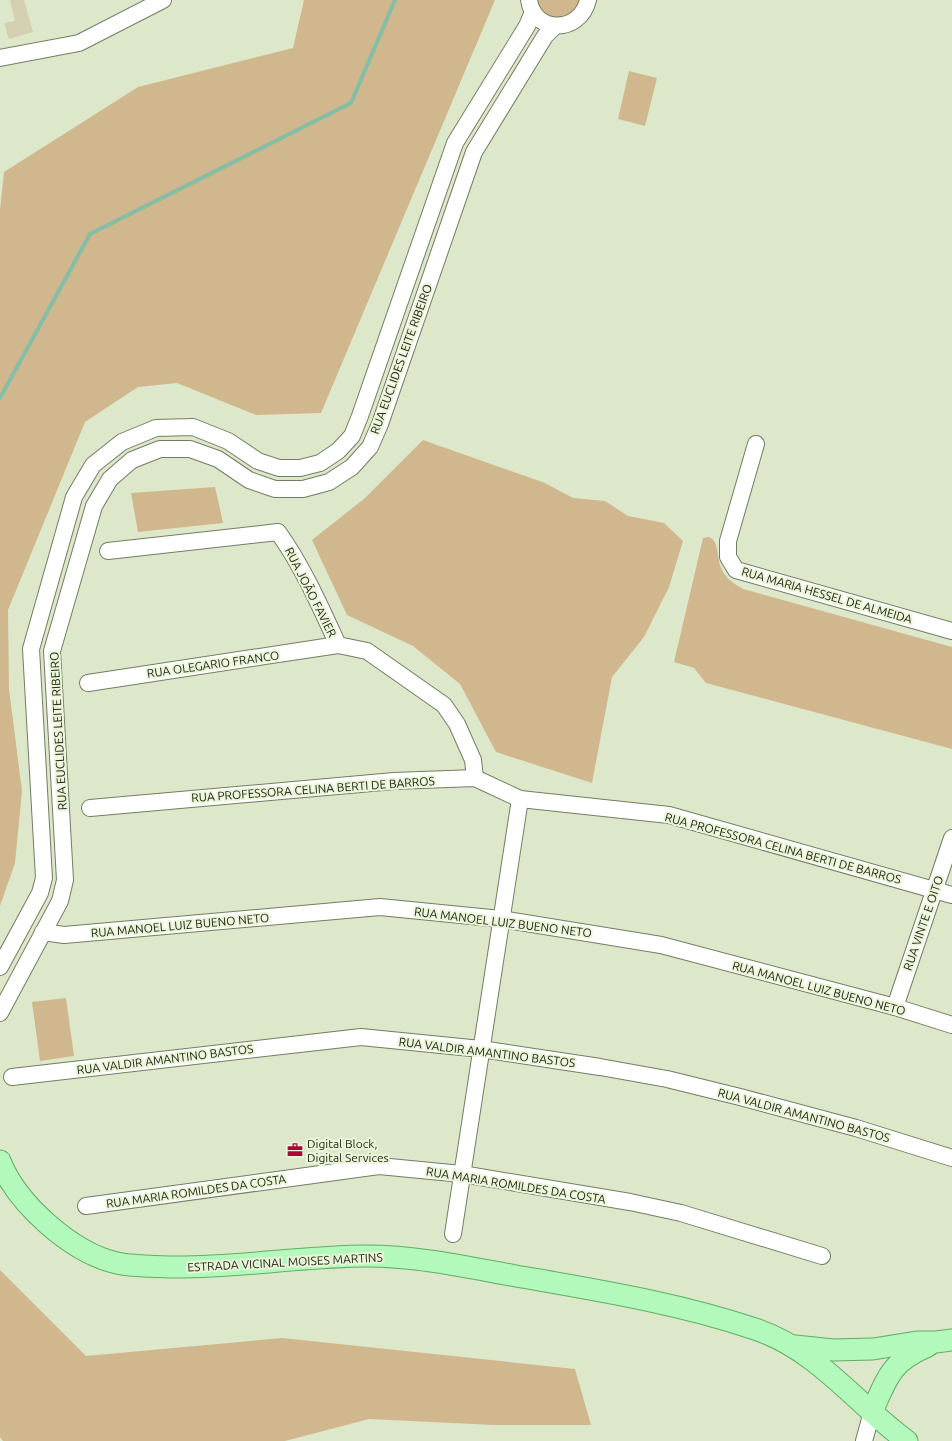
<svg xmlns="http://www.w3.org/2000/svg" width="952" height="1441" viewBox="0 0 952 1441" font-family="Ubuntu,sans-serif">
	<rect width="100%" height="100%" fill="#dde8ca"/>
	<g fill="#d0b78d">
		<polygon points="304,0 495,0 321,413 256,415 177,383 138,387 85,422 8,610 9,689 22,791 15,863 0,906 0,210 4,172 138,87 293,48"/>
		<polygon points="534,0 583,0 575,15 549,19"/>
		<polygon points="629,71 657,78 645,126 618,119"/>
		<polygon points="423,440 545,483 573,498 605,501 628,516 664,523 683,541 669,587 644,637 612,677 592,783 496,752 460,684 413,646 347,615 312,540 365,498"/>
		<polygon points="215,487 223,523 138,532 131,493"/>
		<path d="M709,537C720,541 716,559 722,570C726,579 735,584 743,589L952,647V749L706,683L694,668L674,662L703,538Z"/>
		<polygon points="66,998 74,1056 40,1061 32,1002"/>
		<polygon points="0,1270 86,1356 282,1338 575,1369 591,1425 494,1425 369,1419 285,1441 3,1441 0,1437"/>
	</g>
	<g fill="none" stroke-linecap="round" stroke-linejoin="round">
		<polyline stroke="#85bea7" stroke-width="4" points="0,398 90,234 351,103 395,0"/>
	</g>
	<polygon fill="#d3cfb0" points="10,0 24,0 33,32 9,39 4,23 15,21"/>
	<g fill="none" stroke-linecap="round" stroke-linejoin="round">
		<defs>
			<g id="minor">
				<path d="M529,0C534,34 580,34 588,0"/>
				<polyline points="0,58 79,43 163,0"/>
				<polyline points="756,444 728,541 728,557 736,570 952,631"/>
				<path d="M108,551L278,532C303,567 320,606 338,645L367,651L444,705L457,724L473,760L475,778"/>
				<polyline points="88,683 338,645"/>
				<polyline points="90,808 394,781 475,778 520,799 669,815 952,895"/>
				<polyline points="43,932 64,935 380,907 501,919 661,945 895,1007 952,1025"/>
				<polyline points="0,967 40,893 44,878 31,649 74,497 93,465 122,442 156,428 193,427 228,441 258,461 279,468 300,468 320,463 338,451 352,436 360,416 455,143 527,26 533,12"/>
				<polyline points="895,1007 952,838"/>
				<polyline points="0,1013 60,901 65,880 52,651 94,506 110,479 132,460 160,449 190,449 218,459 249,480 275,489 303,489 329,482 352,467 370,447 380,424 474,152 545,36 555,26"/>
				<polyline points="12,1077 361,1037 481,1049 600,1067 667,1079 740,1097 856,1128 952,1158"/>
				<polyline points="86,1206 379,1166 462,1174 630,1202 681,1213 822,1256"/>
				<polyline points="453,1234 520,799"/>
				<polyline points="864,1441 872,1412"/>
			</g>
			<g id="major">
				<path d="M0,1161C17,1204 72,1253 117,1263C135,1267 154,1266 172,1267C237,1268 302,1256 367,1256C417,1256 467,1267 516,1276C596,1290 678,1303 755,1329C818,1350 856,1404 907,1441"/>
				<polyline points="795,1346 833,1350 873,1349 917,1342 936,1342 952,1340"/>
				<path d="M872,1412C887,1378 891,1361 928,1346"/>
			</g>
		</defs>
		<use href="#minor" stroke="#737d62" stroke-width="18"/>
		<use href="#major" stroke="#5fad65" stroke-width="23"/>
		<use href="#minor" stroke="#fff" stroke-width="16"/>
		<use href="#major" stroke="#b3f9bb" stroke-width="21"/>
	</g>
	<defs>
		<symbol id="office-bare" viewBox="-9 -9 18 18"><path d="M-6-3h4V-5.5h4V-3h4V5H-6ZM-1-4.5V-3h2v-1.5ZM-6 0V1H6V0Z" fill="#a50938" stroke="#eaf6d7" stroke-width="2.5" paint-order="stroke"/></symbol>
	</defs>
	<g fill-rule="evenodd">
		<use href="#office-bare" x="284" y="1139" width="22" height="22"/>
	</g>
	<g text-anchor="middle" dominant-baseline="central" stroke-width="4" stroke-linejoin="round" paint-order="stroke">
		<g font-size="12" fill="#23271c" stroke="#eaf6d7">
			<text transform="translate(401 359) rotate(-70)">RUA EUCLIDES LEITE RIBEIRO</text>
			<text transform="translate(311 592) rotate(63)">RUA JOÃO FAVIER</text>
			<text transform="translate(827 595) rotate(16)">RUA MARIA HESSEL DE ALMEIDA</text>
			<text transform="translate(213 664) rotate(-8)">RUA OLEGARIO FRANCO</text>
			<text transform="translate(58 731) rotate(-93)">RUA EUCLIDES LEITE RIBEIRO</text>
			<text transform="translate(313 789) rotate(-4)">RUA PROFESSORA CELINA BERTI DE BARROS</text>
			<text transform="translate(783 848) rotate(15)">RUA PROFESSORA CELINA BERTI DE BARROS</text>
			<text transform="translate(503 922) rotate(7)">RUA MANOEL LUIZ BUENO NETO</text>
			<text transform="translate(923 923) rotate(-71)">RUA VINTE E OITO</text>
			<text transform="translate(180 925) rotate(-5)">RUA MANOEL LUIZ BUENO NETO</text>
			<text transform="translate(819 988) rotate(15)">RUA MANOEL LUIZ BUENO NETO</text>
			<text transform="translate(487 1052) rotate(7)">RUA VALDIR AMANTINO BASTOS</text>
			<text transform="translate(165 1059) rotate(-7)">RUA VALDIR AMANTINO BASTOS</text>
			<text transform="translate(804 1115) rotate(15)">RUA VALDIR AMANTINO BASTOS</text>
			<text transform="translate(516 1185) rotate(9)">RUA MARIA ROMILDES DA COSTA</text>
			<text transform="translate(196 1191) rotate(-8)">RUA MARIA ROMILDES DA COSTA</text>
			<text transform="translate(285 1262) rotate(-3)">ESTRADA VICINAL MOISES MARTINS</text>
		</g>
		<g font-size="12" fill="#23271c" stroke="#eaf6d7" text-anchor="start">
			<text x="307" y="1143">Digital Block,<tspan x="307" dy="14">Digital Services</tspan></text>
		</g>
	</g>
</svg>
